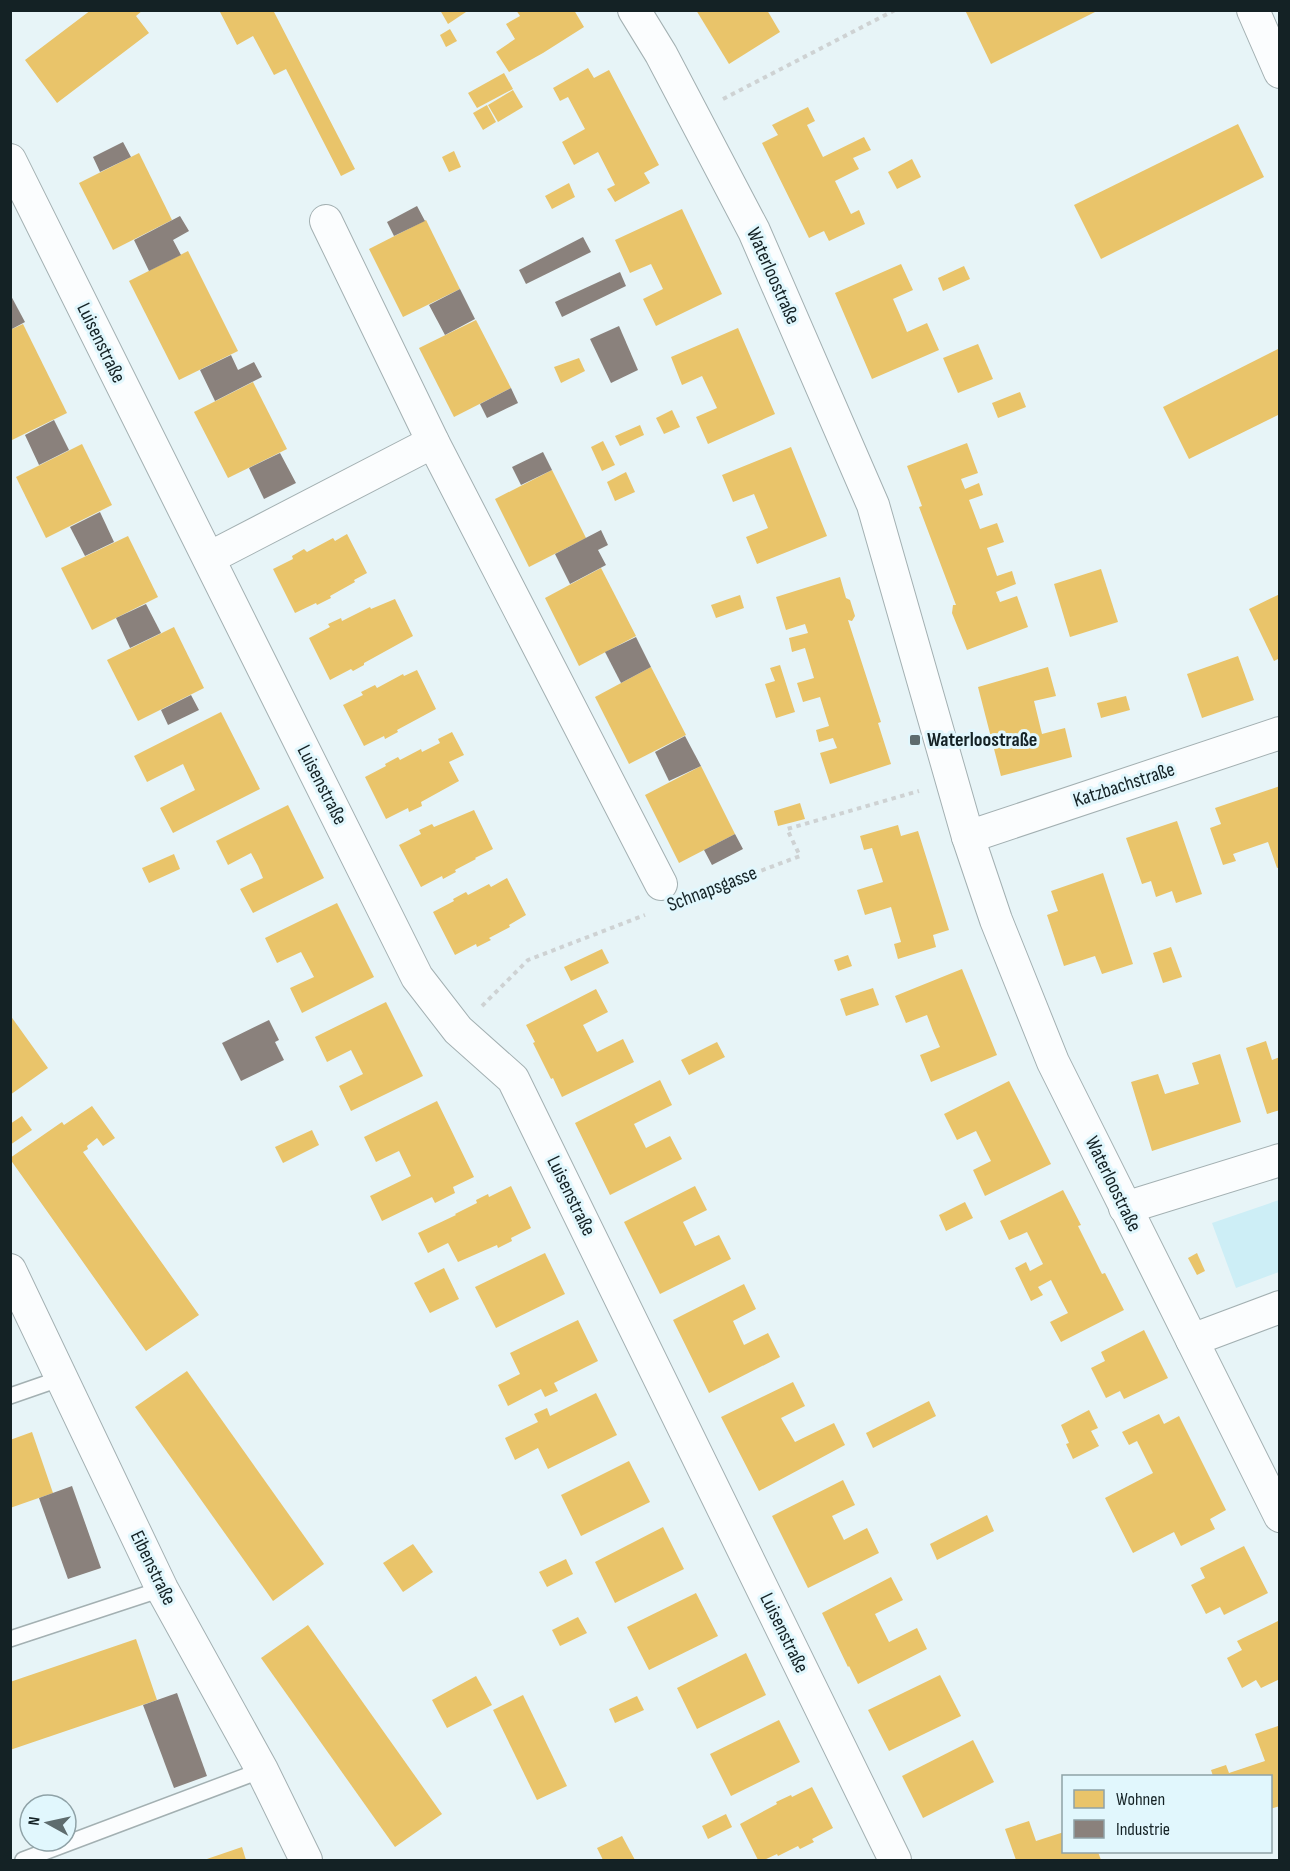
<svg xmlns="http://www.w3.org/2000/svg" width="1290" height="1871" viewBox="0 0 1290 1871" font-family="'Sofia Sans Condensed',sans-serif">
	<rect width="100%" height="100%" fill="#e7f4f7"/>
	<polygon fill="#cdeef6" points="1279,1200 1279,1272 1236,1288 1212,1223"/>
	<g fill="#e9c46a">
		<polygon points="91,10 143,10 136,16 149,33 57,103 25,60"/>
		<polygon points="219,10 273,10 355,169 341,176 286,69 274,75 253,36 237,45"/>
		<polygon points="440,10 469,10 448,24"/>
		<polygon points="516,10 574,10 584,27 543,53 509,72 496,52 515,39 506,24 520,16"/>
		<polygon points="696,10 767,10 780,32 729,64"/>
		<polygon points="965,10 1099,10 991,64"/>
		<polygon points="450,29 457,41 446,47 440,35"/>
		<polygon points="588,68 594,78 609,70 659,165 644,173 650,183 615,202 607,189 615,185 598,152 574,165 562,142 585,129 568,97 560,101 553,88"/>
		<polygon points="504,73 513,89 477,108 468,93"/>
		<polygon points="513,90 523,107 498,122 488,105"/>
		<polygon points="487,105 496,122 483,130 473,113"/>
		<polygon points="808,107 815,121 807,125 823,157 864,137 871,150 853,158 859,169 835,181 851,214 859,210 865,224 829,241 824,231 809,238 762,143 778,135 772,125"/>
		<polygon points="1238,124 1264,177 1101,259 1074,205"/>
		<polygon points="454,151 461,167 449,172 442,157"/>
		<polygon points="139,153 172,220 113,250 79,183"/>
		<polygon points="912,159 921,177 897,189 888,172"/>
		<polygon points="569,183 575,197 552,209 545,196"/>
		<polygon points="682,209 722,294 656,326 643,299 663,289 651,264 630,273 615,240"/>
		<polygon points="426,220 460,289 403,317 369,249"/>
		<polygon points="188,251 238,351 179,380 129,281"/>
		<polygon points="901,264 913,290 893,299 900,315 907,332 927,323 939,350 872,379 835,293"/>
		<polygon points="964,266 970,279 943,291 938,278"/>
		<polygon points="476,320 511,388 454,417 419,348"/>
		<polygon points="23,324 67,413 10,441 10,330"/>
		<polygon points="738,328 775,414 708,444 696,417 717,408 702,376 682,385 671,357"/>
		<polygon points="978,344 993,379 958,393 943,358"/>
		<polygon points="1280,348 1280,414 1189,459 1163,407"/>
		<polygon points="579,358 585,371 561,383 554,367"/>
		<polygon points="253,382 287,449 228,478 194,412"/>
		<polygon points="1020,392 1026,407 998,418 992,403"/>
		<polygon points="672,410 680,427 664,434 656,418"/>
		<polygon points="640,425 644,435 620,446 615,436"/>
		<polygon points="603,441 615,465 602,471 591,447"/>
		<polygon points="967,443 978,473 961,479 965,489 979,483 983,495 969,500 980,529 997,523 1004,542 987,548 997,576 1012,571 1016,584 996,592 1000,602 1017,596 1028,627 967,650 952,613 953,605 956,605 919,507 922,506 907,466"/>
		<polygon points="82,444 112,505 46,538 16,477"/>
		<polygon points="791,447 827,536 757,564 746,537 768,528 754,494 733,502 722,475"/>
		<polygon points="552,470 586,538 529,567 495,499"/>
		<polygon points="626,472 635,492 615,501 607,482"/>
		<polygon points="347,534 367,573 354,580 355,582 330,596 331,598 317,605 316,603 295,613 273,569 293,559 292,556 304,549 307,552 333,538 335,541"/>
		<polygon points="128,536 158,597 92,630 61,568"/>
		<polygon points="601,568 636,636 579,666 545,598"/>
		<polygon points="1101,569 1118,622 1070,637 1054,584"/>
		<polygon points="840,577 846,598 850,600 855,616 852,621 848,620 881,722 878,723 891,764 830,784 820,753 837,748 833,738 819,742 816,730 829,726 820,697 803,702 797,683 814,678 805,648 792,652 789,638 808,633 805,624 786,630 776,597"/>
		<polygon points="1280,594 1280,658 1274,661 1249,609"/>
		<polygon points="740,595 744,608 716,618 711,605"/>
		<polygon points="395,599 413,636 364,663 364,665 353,671 351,669 330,680 309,638 330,627 328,624 341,618 342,621 370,607 371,609"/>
		<polygon points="174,627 204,688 138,721 107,660"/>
		<polygon points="1238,656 1254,700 1202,718 1187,674"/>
		<polygon points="780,665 795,712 776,718 765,684 775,681 770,668"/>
		<polygon points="651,667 686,735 629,764 595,697"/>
		<polygon points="1048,667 1056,696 1034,701 1042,734 1065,728 1072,757 1001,776 978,687"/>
		<polygon points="417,670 436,709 397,730 398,732 385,739 384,736 364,746 343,705 363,695 361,692 375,685 377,688 403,674 404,676"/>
		<polygon points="1126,696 1130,710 1101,718 1097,703"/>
		<polygon points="221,712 260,789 173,833 160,808 195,790 183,764 147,782 134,756"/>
		<polygon points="452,732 464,755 449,762 459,781 421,802 422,806 409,812 408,808 386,819 365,777 386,766 385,764 398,757 400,760 421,749 422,752 440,743 438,739"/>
		<polygon points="701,766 735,834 679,863 645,795"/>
		<polygon points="1280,786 1280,867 1277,868 1268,842 1233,854 1236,861 1223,865 1210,828 1221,824 1215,808"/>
		<polygon points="800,803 805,819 778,826 774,811"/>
		<polygon points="288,805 324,878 253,913 240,889 263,878 258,866 251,853 228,865 216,841"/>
		<polygon points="474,810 493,849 475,858 476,859 455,870 456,872 443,879 442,876 421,887 399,845 421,834 419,830 432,824 434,827"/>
		<polygon points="1177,821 1202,894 1176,903 1172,891 1156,897 1151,881 1142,884 1126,838"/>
		<polygon points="898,825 901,836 918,831 949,930 933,935 936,947 898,959 894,944 901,942 891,907 865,915 857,890 883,882 872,848 864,850 860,836"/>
		<polygon points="174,854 180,869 149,883 142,868"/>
		<polygon points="1103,873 1133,964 1102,974 1095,956 1064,966 1047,915 1058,911 1051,891"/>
		<polygon points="507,878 526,915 509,925 510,927 489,938 491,940 477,947 476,944 455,955 433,912 454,901 453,899 466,892 468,895 489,884 491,887"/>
		<polygon points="337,903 374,977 302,1013 290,988 314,977 301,952 277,963 265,938"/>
		<polygon points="1171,947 1182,977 1163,983 1153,953"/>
		<polygon points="602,949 609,963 571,981 564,967"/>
		<polygon points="848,955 852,966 838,971 834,960"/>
		<polygon points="962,969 997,1055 931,1082 920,1055 940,1047 933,1031 927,1015 906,1023 895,996"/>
		<polygon points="873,988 879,1005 846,1016 840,999"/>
		<polygon points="596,989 608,1012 583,1025 597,1052 623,1039 634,1062 562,1097 553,1078 551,1079 533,1043 535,1042 526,1025"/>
		<polygon points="386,1002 423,1076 351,1111 339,1086 363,1074 351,1050 327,1062 315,1037"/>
		<polygon points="10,1015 48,1068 10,1095"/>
		<polygon points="1266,1041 1272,1060 1280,1057 1280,1110 1267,1114 1246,1048"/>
		<polygon points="717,1042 725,1057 689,1075 681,1060"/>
		<polygon points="1220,1054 1241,1122 1152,1151 1131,1082 1158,1074 1165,1094 1199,1084 1192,1063"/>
		<polygon points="660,1080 672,1105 634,1124 646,1148 670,1136 682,1159 610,1195 575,1123"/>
		<polygon points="1009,1081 1051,1164 985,1196 973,1170 991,1161 976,1131 957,1140 944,1114"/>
		<polygon points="437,1101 474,1177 453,1187 455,1193 435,1203 432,1197 382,1221 370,1196 411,1176 399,1151 376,1162 364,1137"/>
		<polygon points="92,1106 115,1138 103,1146 97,1138 87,1146 88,1149 83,1152 199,1315 146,1351 10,1159 10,1158 62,1122 64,1125"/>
		<polygon points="22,1116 32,1130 10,1145 10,1124"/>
		<polygon points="312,1130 319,1145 283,1163 275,1147"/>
		<polygon points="511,1186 531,1228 511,1238 512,1241 498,1248 497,1245 458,1262 448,1243 428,1253 418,1233 456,1215 455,1214 477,1203 476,1200 488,1194 489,1197"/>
		<polygon points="695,1186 707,1210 683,1222 695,1246 719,1235 731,1259 660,1294 624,1222"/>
		<polygon points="1063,1190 1081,1225 1078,1226 1102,1274 1105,1273 1124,1310 1061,1342 1050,1322 1068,1313 1059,1296 1051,1280 1038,1287 1043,1295 1031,1301 1015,1268 1026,1262 1030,1271 1043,1264 1027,1232 1009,1240 1000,1221"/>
		<polygon points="965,1202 973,1218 946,1231 939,1215"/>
		<polygon points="545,1253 565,1294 496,1328 475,1287"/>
		<polygon points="1197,1253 1205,1271 1197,1275 1188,1258"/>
		<polygon points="444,1268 459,1299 430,1313 414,1283"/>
		<polygon points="744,1284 756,1309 733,1321 744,1345 768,1333 780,1357 709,1393 673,1320"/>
		<polygon points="578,1320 598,1361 554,1383 558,1391 545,1397 541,1389 508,1406 498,1385 520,1374 510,1353"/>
		<polygon points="1144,1330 1168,1378 1124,1399 1120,1391 1106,1398 1091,1368 1105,1361 1101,1352"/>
		<polygon points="187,1371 324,1564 273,1601 135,1407"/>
		<polygon points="793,1382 805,1406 781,1418 795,1442 834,1423 845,1445 759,1491 721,1417"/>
		<polygon points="596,1393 617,1435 548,1469 538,1448 515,1460 505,1438 538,1422 534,1414 547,1408 550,1416"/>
		<polygon points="929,1401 936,1416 873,1448 866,1433"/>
		<polygon points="1089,1410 1098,1428 1091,1431 1099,1446 1073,1459 1066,1444 1069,1443 1061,1425"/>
		<polygon points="1159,1414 1164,1424 1179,1416 1226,1510 1210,1519 1215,1529 1181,1546 1174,1532 1133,1553 1105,1498 1153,1473 1137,1441 1129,1445 1122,1432"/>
		<polygon points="32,1432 53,1493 10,1508 10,1440"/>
		<polygon points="629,1461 650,1502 581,1536 561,1495"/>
		<polygon points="843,1480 855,1505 832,1516 844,1540 867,1528 879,1553 808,1588 772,1516"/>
		<polygon points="987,1515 994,1531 937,1560 930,1544"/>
		<polygon points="663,1527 684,1569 615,1603 595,1562"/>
		<polygon points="413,1544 433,1572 403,1592 383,1563"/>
		<polygon points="1244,1546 1268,1593 1224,1615 1220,1607 1206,1614 1191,1585 1205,1578 1200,1568"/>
		<polygon points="566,1559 573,1574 547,1587 539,1572"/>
		<polygon points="891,1577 903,1600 875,1614 889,1642 917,1628 927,1649 858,1684 849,1666 848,1667 822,1613"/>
		<polygon points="696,1593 718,1636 649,1670 627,1627"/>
		<polygon points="578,1617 587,1633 560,1646 552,1630"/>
		<polygon points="1280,1620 1280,1679 1261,1688 1256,1680 1242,1688 1227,1658 1242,1650 1237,1641"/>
		<polygon points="308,1625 442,1814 395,1847 261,1658"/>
		<polygon points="136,1639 157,1700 10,1750 10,1682"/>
		<polygon points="746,1653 766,1695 697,1729 677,1688"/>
		<polygon points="940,1675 961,1716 889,1751 868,1710"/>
		<polygon points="476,1676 492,1705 447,1728 432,1700"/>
		<polygon points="523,1695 567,1786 537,1800 493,1710"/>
		<polygon points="637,1696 644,1710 615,1723 609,1709"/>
		<polygon points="779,1720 800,1762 731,1796 710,1754"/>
		<polygon points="1278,1726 1280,1806 1270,1809 1270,1776 1213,1776 1211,1770 1226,1765 1229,1773 1265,1761 1255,1734"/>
		<polygon points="973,1740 994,1782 923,1818 902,1776"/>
		<polygon points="812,1787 833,1828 812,1839 814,1842 800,1849 798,1846 778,1856 777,1854 764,1860 758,1860 740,1824 777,1804 776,1802 791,1795 792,1797"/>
		<polygon points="726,1814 732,1827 708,1839 702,1826"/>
		<polygon points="1029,1821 1036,1841 1064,1832 1064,1852 1098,1852 1101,1860 1016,1860 1005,1829"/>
		<polygon points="622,1836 635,1860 603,1860 597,1848"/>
		<polygon points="242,1847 246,1860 204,1860"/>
	</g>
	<g fill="#8a817c">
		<polygon points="123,142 131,157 100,172 93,157"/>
		<polygon points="417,206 425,221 394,236 387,222"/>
		<polygon points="180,216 189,231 173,240 181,255 149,271 134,240"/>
		<polygon points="583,237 591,252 526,284 519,270"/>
		<polygon points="620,272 626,286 562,317 555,302"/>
		<polygon points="460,289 475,319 445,335 429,305"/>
		<polygon points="10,294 25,322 10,330"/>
		<polygon points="619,326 638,370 611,383 590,339"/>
		<polygon points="231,355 238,370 254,362 262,377 215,401 200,370"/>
		<polygon points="511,388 518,403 487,418 480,404"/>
		<polygon points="54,420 69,450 39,465 25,435"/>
		<polygon points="543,452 552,470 521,485 512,467"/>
		<polygon points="280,453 296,483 264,499 249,468"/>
		<polygon points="100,512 114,542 85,556 70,527"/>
		<polygon points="601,530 608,545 598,550 606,565 570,584 555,554"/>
		<polygon points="146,604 161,633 130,648 116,618"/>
		<polygon points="636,637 651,667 621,683 605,652"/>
		<polygon points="191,695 199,710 168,725 161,710"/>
		<polygon points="685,736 701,766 669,781 655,752"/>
		<polygon points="735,834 743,849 712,865 704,850"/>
		<polygon points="269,1020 279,1040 275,1042 284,1060 241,1081 222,1043"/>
		<polygon points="72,1486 101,1568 68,1579 39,1498"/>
		<polygon points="177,1693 207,1776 174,1788 143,1705"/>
	</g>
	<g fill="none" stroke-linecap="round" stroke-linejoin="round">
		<defs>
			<g id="service">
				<polyline points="10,1396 62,1378"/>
				<polyline points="10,1639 162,1589"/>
				<polyline points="23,1860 262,1770"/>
			</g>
			<g id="minor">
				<polyline points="634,10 661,54 754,231 873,505 968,837 996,920 1053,1062 1280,1516"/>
				<polyline points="1253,10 1280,72"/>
				<polyline points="10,160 417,977 458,1030 513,1079 895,1860"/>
				<polyline points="326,221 433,442 661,884"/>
				<polyline points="209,558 433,442"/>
				<polyline points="968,837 1280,733"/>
				<polyline points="1125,1208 1280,1160"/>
				<polyline points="10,1270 162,1589 262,1770 306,1860"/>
				<polyline points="1192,1340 1280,1307"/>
			</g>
		</defs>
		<use href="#service" stroke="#a3b0b2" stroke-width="18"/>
		<use href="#minor" stroke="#a3b0b2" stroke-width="34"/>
		<g stroke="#ced2d3" stroke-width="4" stroke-dasharray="4.5 4.5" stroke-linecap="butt">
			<polyline points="723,99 895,10"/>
			<polyline points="694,896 800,856 787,829 919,791"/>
			<polyline points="482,1006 528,960 645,915"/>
		</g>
		<use href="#service" stroke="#fbfdfe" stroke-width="15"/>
		<use href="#minor" stroke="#fbfdfe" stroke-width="32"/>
	</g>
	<rect fill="#5e6c6e" stroke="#e1f7fd" stroke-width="2" x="909" y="734" width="12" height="12" rx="3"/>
	<g text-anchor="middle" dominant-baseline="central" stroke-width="6" stroke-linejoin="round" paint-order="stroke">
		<g font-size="20" fill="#142225" stroke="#e1f7fd">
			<text transform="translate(773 276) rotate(66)">Waterloostraße</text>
			<text transform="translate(101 343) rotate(64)">Luisenstraße</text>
			<text transform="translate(322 785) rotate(63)">Luisenstraße</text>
			<text transform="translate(1124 785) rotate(-18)">Katzbachstraße</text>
			<text transform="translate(712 889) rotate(-21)">Schnapsgasse</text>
			<text transform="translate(1113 1184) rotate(64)">Waterloostraße</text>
			<text transform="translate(571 1196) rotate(64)">Luisenstraße</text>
			<text transform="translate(153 1568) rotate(64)">Eibenstraße</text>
			<text transform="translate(784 1633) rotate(64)">Luisenstraße</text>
		</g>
		<g font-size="20" font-weight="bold" fill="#142225" stroke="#e1f7fd" text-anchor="start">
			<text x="927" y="740">Waterloostraße</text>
		</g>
	</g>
	<rect width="1290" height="1871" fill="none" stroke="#142225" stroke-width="24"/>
	<rect x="1062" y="1775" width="210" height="78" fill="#e1f7fd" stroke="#8fa2a7" stroke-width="1.5"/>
	<rect x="1074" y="1790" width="30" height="18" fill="#e9c46a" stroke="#8fa2a7" stroke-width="1.5"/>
	<text x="1116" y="1805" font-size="18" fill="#142225">Wohnen</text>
	<rect x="1074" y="1820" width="30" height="18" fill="#8a817c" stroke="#8fa2a7" stroke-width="1.5"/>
	<text x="1116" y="1835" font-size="18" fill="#142225">Industrie</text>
	<g transform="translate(48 1823) rotate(278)"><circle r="28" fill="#e1f7fd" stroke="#8fa2a7" stroke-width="1.5"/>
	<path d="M0-4.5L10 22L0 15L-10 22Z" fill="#5e6c6e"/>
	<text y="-9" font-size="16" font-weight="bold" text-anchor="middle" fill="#142225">N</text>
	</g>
</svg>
